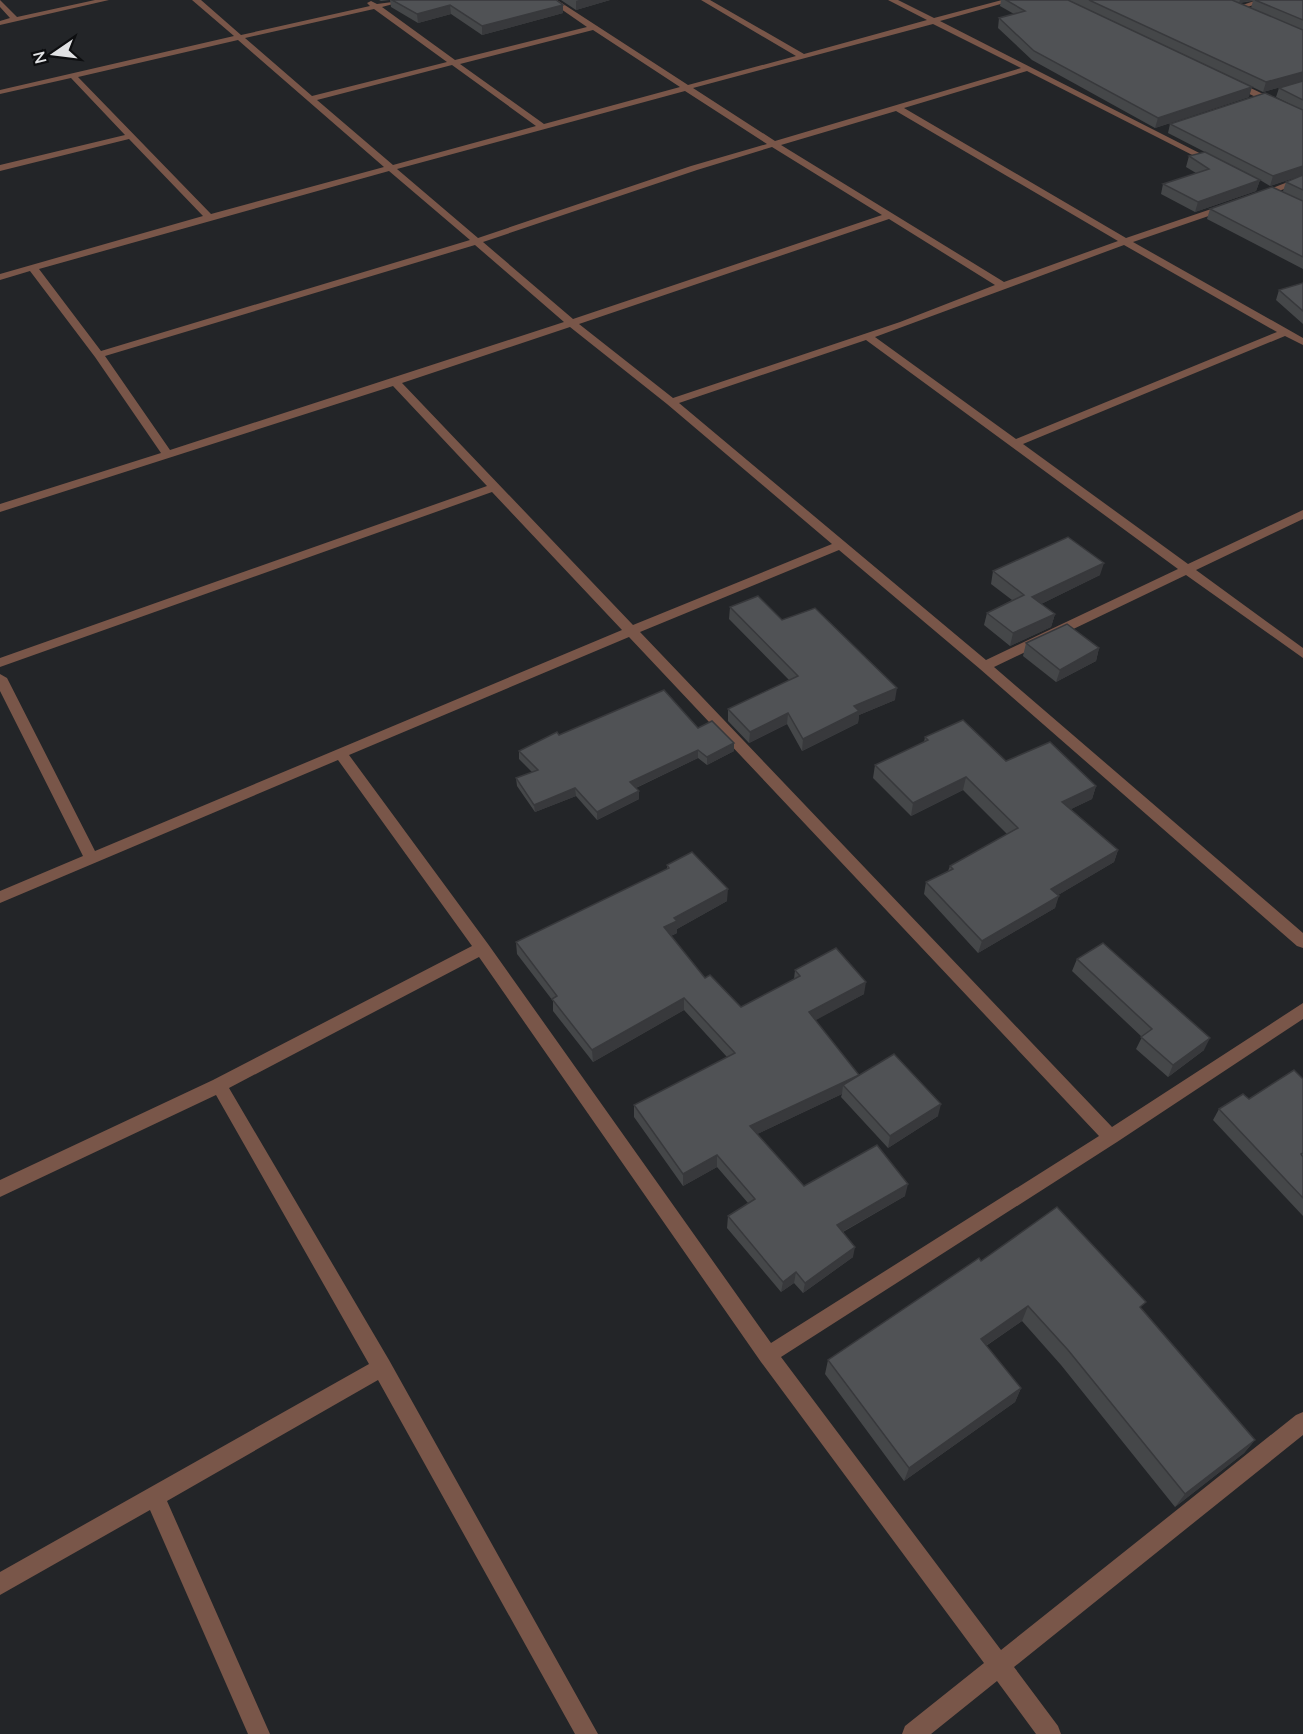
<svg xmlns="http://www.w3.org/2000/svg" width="1303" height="1734" viewBox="0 0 1303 1734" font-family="Mulish,sans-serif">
	<rect width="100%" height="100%" fill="#232528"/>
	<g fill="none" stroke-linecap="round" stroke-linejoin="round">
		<g fill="#795649" fill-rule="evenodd">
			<polygon points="0,0 17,17 95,0 109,0 0,25 0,21 10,18 0,7"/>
			<path d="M192,0H201L241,35L370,6L367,3L371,1L377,4L408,0L382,7L455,60L587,27L548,0H557L688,85L796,56L701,0H710L804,54L927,20L888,0H898L934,18L1002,0H1015L940,21L1219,163L1212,165L1027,71L904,108L1126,238L1223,205H1229V209L1133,242L1303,338V345L1285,336L1023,444L1188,564L1303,510V519L1196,570L1303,648V658L1186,575L994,667L1303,933V948L1297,946L980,669L839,550L640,632L1112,1127L1303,1003V1019L1117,1142L781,1357L1001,1650L1296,1415L1303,1412V1435L1014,1667L1058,1726L1061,1734H1036L997,1681L931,1734H902L905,1726L984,1663L761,1362L479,957L229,1088L389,1360L598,1734H575L378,1380L167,1501L270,1734H248L150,1510L0,1595V1572L369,1364L216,1095L0,1197V1180L213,1080L472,946L338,760L0,903V891L83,856L0,691V674L7,678L95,851L622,630L492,492L0,667V658L487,486L393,386L0,512V504L161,453L95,357L30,271L0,280V274L203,216L129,139L0,171V165L125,135L71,78L0,94V90L234,36ZM374,9L447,62L312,96L245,38ZM933,24L1021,68L775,141L693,88ZM593,30L680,87L544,124L460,64ZM238,40L384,167L211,214L78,77ZM452,65L536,126L393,165L317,100ZM685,91L767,144L691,166L478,238L397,169ZM896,111L1118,241L1004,282L781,145ZM772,147L882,215L573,319L483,242L697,170ZM389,171L470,240L101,351L39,269ZM889,219L995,285L900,322L673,398L579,324ZM475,245L564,322L170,450L105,356ZM1124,245L1277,332L1016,439L875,337ZM570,327L667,404L832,544L633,625L402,383ZM866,340L1178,569L986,660L679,403ZM629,637L1099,1136L771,1343L488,944L349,755Z"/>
			<polygon points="1257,0 1269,0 1238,10 1234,8"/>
			<polygon points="1230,81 1236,81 1303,113 1303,119 1230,85"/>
			<polygon points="1303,176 1303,182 1260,198 1252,196"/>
		</g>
	</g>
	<g fill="#454749" fill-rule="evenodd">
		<polygon points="379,0 556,0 563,5 563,13 482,35 451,14 418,23 391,7 390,0 381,1"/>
		<polygon points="561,0 610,0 576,10"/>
		<polygon points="1001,0 1068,0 1249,97 1155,128 1032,60 998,28 999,18 1014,14 1000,6"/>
		<path d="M1068,0H1303V81L1263,92ZM1253,1L1251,8L1239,3Z"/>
		<polygon points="1303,81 1303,175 1270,186 1260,180 1256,191 1195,212 1161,194 1163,184 1196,173 1186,167 1189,156 1232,166 1168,133 1170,124 1292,105 1276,97 1279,88"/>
		<polygon points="1303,175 1303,269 1207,219 1210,209 1283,191 1286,182"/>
		<polygon points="1303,283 1303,324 1276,300 1279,290"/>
		<polygon points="993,571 1100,575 1041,604 1055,614 1051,627 1010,646 984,625 987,613 1012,600 991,584"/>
		<polygon points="730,607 782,620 895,700 859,715 858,723 802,751 787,724 749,743 728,721 728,709 789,680 729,619"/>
		<polygon points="1026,643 1099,648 1096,661 1056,682 1023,656"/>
		<polygon points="698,728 734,751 707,765 698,758 636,788 639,799 597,820 576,796 535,812 517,786 516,778 532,772 519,759 519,751 559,735"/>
		<polygon points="925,737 1006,761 1096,786 1092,799 1071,809 1118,850 1114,862 1058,895 1055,908 978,953 924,894 926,882 948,871 950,866 1007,834 963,790 911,816 873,778 875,765 924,742"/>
		<polygon points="667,865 727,901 677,929 677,933 671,936 705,978 741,1007 794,979 795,970 864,994 815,1020 859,1075 938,1116 888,1148 841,1097 842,1094 757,1134 804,1186 905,1196 843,1232 853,1257 803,1293 794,1283 781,1292 727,1228 728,1216 748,1203 717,1167 683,1186 634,1117 634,1105 727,1057 684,1010 593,1062 553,1011 553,1001 517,954 516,942 667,869"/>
		<polygon points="1077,959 1204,1050 1168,1077 1136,1049 1142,1037 1072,971"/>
		<polygon points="1303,1079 1303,1216 1213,1120 1219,1109"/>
		<polygon points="981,1261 1142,1309 1255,1440 1244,1453 1175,1507 1061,1365 1022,1321 986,1346 1021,1388 1015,1402 904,1481 825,1374 828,1360"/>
	</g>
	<g fill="#38393c">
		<polygon points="579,0 610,0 576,10 576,1"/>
		<polygon points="1240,0 1254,0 1239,3"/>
		<polygon points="450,5 451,14 418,23 417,14"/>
		<polygon points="563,5 563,13 482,35 482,26"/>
		<polygon points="1303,72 1303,81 1263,92 1266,82"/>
		<polygon points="1252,87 1249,97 1155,128 1158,118"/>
		<polygon points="1303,166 1303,175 1270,186 1273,176"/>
		<polygon points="1260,180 1256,191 1195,212 1198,202"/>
		<polygon points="1104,563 1100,575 1029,610 1032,597"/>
		<polygon points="1055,614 1051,627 1010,646 1013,633"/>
		<polygon points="1099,648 1096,661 1056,682 1060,670"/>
		<polygon points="897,688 895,700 859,715 858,723 802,751 803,739 854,706"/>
		<polygon points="788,713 787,724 749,743 750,732"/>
		<polygon points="734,743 734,751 707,765 707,757"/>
		<polygon points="698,750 698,758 631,790 630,782"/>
		<polygon points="966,777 963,790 911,816 913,803"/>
		<polygon points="1096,786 1092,799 1059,815 1062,802"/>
		<polygon points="575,788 576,796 535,812 534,805"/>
		<polygon points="639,791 639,799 597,820 597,812"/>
		<polygon points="1118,850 1114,862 1048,901 1051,889"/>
		<polygon points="728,889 727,901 677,929 677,933 664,939 664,927 674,918"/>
		<polygon points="1059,896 1055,908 978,953 982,941"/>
		<polygon points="866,982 864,994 807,1025 809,1012"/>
		<polygon points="684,998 684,1010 593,1062 592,1050"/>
		<polygon points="1210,1038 1204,1050 1168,1077 1173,1065"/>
		<polygon points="859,1075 848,1090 843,1085 842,1094 749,1138 750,1126"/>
		<polygon points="941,1104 938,1116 888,1148 890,1136"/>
		<polygon points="717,1155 717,1167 683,1186 683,1174"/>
		<polygon points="908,1184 905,1196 835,1236 837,1225"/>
		<polygon points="855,1247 853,1257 803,1293 805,1283"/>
		<polygon points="796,1272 794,1283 781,1292 783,1282"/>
		<polygon points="1028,1306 1022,1321 975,1353 981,1339"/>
		<polygon points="1021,1388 1015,1402 904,1481 909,1468"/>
		<polygon points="1255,1440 1244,1453 1175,1507 1185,1494"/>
	</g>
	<g fill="#505255" stroke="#38393c" stroke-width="1.5">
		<polygon points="392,0 556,0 563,5 482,26 450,5 417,14"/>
		<polygon points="1006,0 1068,0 1252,87 1158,118 1034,51 999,18 1025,11"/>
		<polygon points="1089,0 1232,0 1303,30 1303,72 1266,82"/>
		<polygon points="1255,0 1303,0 1303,20"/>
		<polygon points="1303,81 1303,100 1279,88"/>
		<polygon points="1265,93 1303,110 1303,166 1273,176 1170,124"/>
		<polygon points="1205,152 1260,180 1198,202 1163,184 1209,169 1189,156"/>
		<polygon points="1303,175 1303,190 1286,182"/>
		<polygon points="1272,187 1303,201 1303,257 1210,209"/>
		<polygon points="1303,283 1303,311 1279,290"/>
		<polygon points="1068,537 1104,563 1032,597 1055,614 1013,633 987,613 1024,595 993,571"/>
		<polygon points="758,596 782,620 815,608 897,688 854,706 859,711 803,739 788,713 750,732 728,709 798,676 730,607"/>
		<polygon points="1067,624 1099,648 1060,670 1026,643"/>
		<polygon points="664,690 698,728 712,721 734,743 707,757 698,750 630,782 639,791 597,812 575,788 534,805 516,778 538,770 519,751 557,732 559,735"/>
		<polygon points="963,720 1006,761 1050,742 1096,786 1062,802 1118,850 1051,889 1059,896 982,941 926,882 953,869 950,866 1018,828 966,777 913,803 875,765 928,740 925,737"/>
		<polygon points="692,852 728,889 674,918 677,921 664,927 705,978 710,975 741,1007 800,976 795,970 836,948 866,982 809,1012 859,1075 750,1126 804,1186 877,1145 908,1184 837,1225 855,1247 805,1283 796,1272 783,1282 728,1216 755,1199 717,1155 683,1174 634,1105 735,1053 684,998 592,1050 552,999 557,996 516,942 669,868 667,865"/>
		<polygon points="1103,943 1210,1038 1173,1065 1141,1037 1152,1029 1077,959"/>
		<polygon points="894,1054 941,1104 890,1136 843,1085"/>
		<polygon points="1294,1070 1303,1079 1303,1153 1301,1154 1303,1157 1303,1198 1219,1109 1243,1094 1249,1099"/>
		<polygon points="1057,1207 1146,1302 1140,1307 1255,1440 1185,1494 1068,1350 1028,1306 981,1339 1021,1388 909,1468 828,1360 979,1258 981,1261"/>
	</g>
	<g transform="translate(54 54) rotate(256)" stroke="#0d0e10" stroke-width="4.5" paint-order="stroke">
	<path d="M0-4.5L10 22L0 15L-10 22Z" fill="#e1e2e4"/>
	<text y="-9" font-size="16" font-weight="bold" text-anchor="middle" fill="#e1e2e4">N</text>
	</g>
</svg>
